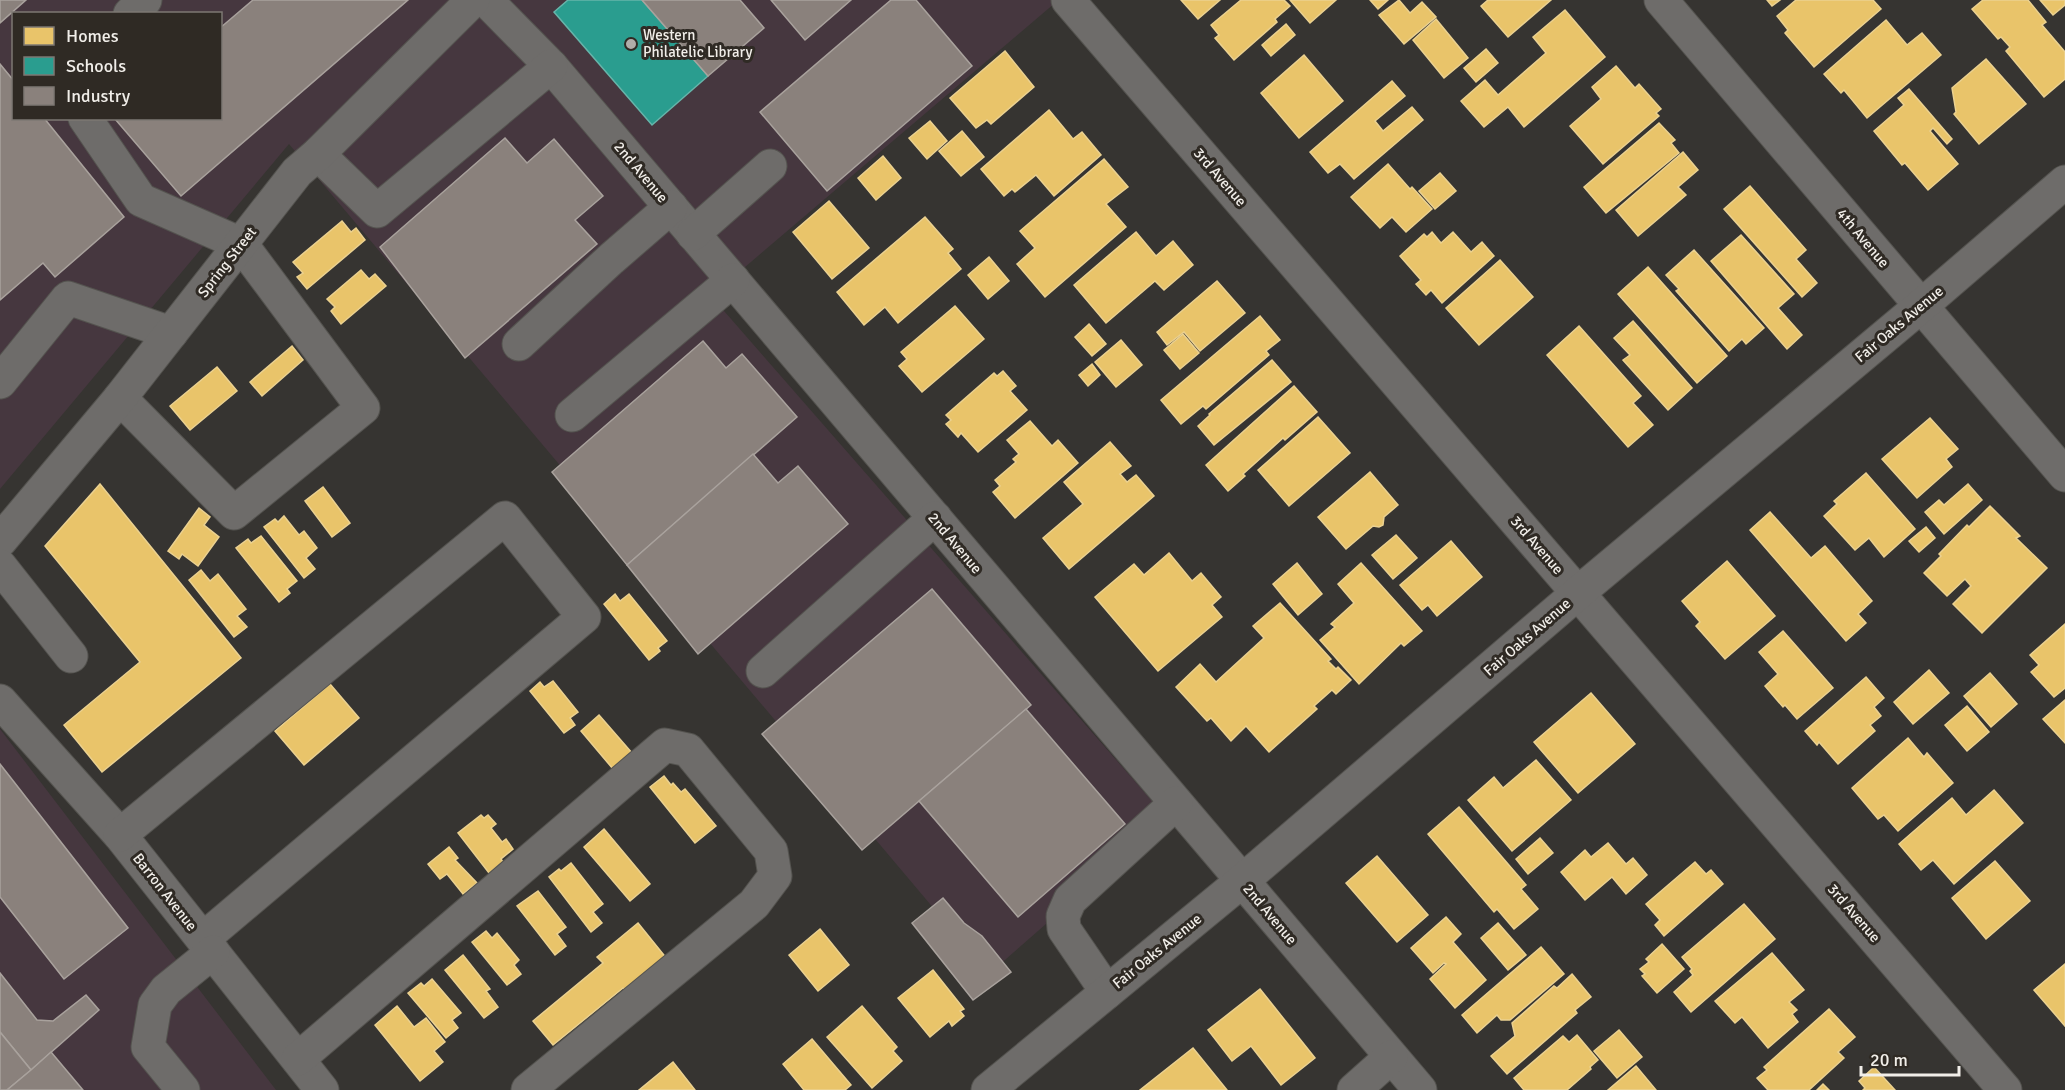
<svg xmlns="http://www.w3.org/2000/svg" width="2065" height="1090" viewBox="0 0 2065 1090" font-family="Signika,sans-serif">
	<rect width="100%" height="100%" fill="#363431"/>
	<g fill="#46373f" fill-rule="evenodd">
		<path d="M0,0H1052L1055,3L711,296L1167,818L989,974L289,144L0,489ZM14,14H220V118H14Z"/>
		<polygon points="0,729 276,1090 0,1090"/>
	</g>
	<g fill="#e9c46a" stroke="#ebd190" stroke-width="1.5">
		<polygon points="1181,0 1220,0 1198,19"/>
		<polygon points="1241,0 1284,0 1290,6 1275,19 1277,22 1234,60 1215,38 1219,35 1211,25"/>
		<polygon points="1290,0 1336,0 1310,23"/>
		<polygon points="1370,0 1388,0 1378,9"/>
		<polygon points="1399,0 1410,13 1422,2 1436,17 1404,44 1379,15"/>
		<polygon points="1488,0 1551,0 1508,37 1481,6"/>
		<polygon points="1767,0 1780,0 1772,6"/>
		<polygon points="1796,0 1873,0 1881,9 1814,67 1785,33 1788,30 1777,16"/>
		<polygon points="1983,0 2028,0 2046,22 2042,25 2065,52 2065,79 2044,97 2006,51 2010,47 2001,37 1998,39 1972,9"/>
		<polygon points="2040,0 2065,0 2065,5 2053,15"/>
		<polygon points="1565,10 1605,57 1524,127 1508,107 1484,127 1461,101 1485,80 1498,95 1546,53 1533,37"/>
		<polygon points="1436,19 1468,58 1444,78 1413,40"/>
		<polygon points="1886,20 1907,45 1922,33 1941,55 1867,118 1844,90 1841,93 1824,74"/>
		<polygon points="1286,24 1295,35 1271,56 1262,45"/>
		<polygon points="1486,49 1498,63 1476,82 1464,68"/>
		<polygon points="1005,51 1034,87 991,124 987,120 976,128 950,98"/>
		<polygon points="1304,55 1343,101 1299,138 1261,93"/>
		<polygon points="1986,59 2026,104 1979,144 1954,114 1956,112 1952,88"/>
		<polygon points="1616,66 1635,88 1639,84 1661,109 1656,113 1659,116 1603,164 1570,126 1601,99 1592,87"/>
		<polygon points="1392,81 1405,96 1375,121 1383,131 1412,107 1423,120 1354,179 1340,164 1328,173 1310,152"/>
		<polygon points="1909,89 1952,139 1947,144 1933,128 1930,131 1958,164 1928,190 1905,163 1902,165 1874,131 1904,105 1898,98"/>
		<polygon points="1049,110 1073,139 1082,132 1101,155 1054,196 1036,175 1015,192 1012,189 1004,196 981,169"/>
		<polygon points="930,121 947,141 927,159 909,138"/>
		<polygon points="1659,123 1675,140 1671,143 1679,153 1606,213 1584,187"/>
		<polygon points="962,131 984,157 961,176 939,151"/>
		<polygon points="1683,152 1698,170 1678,187 1686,195 1638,236 1616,210"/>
		<polygon points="883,156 901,178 876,200 858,178"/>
		<polygon points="1104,159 1128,187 1106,204 1126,227 1045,297 1017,264 1035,248 1020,231"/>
		<polygon points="1388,164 1410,189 1412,187 1432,209 1406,232 1392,217 1380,228 1351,197"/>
		<polygon points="1440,173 1456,191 1435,209 1419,191"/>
		<polygon points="1750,186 1806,250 1796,259 1817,283 1802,297 1724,209"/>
		<polygon points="829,201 869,248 832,279 793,232"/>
		<polygon points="925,217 953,249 948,253 961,269 898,323 885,307 864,325 837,292"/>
		<polygon points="342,221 351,232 356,228 365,240 307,289 297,277 303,273 293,262"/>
		<polygon points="1136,232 1156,256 1173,241 1193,265 1164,290 1155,281 1106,323 1074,285"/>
		<polygon points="1432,232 1441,243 1453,232 1471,252 1482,242 1494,256 1442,303 1431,290 1426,295 1416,284 1421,280 1400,256 1424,234 1427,237"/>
		<polygon points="1741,235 1794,294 1778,308 1802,335 1787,349 1711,261"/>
		<polygon points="1694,250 1764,328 1746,344 1742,339 1729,351 1676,291 1679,289 1666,275"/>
		<polygon points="989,257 1009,281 988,299 968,275"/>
		<polygon points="1500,260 1533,297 1479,345 1446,308"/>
		<polygon points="1648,267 1727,356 1697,383 1618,294"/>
		<polygon points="361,270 369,279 375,274 386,286 341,324 331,311 335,307 327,299"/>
		<polygon points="1217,281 1245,313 1200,351 1184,332 1167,345 1157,332"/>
		<polygon points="955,306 984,339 922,392 899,366 907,359 901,352"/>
		<polygon points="1260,316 1280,340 1266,351 1269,355 1206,409 1203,406 1181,424 1161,400"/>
		<polygon points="1633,321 1692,388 1668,410 1623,360 1630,355 1614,338"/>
		<polygon points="1089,324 1106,344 1092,356 1075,337"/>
		<polygon points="1579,326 1641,396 1633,403 1653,425 1628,447 1547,355"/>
		<polygon points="1183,334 1199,353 1180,369 1164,350"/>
		<polygon points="1121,340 1142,365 1116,387 1095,362"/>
		<polygon points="292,346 303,360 262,396 250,382"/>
		<polygon points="1272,360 1291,382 1214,445 1198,426 1210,415 1209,414"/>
		<polygon points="1092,364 1100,375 1088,386 1079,375"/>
		<polygon points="217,367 237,391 190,430 170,406"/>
		<polygon points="1003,371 1016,386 1010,391 1027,410 978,452 961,433 958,437 946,424 951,420 946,415 994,373 997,376"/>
		<polygon points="1294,386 1317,412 1285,440 1283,438 1243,474 1245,476 1228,491 1206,465"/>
		<polygon points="1318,417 1350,453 1289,506 1258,470"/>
		<polygon points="1930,418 1958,449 1946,459 1952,467 1917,498 1882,459"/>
		<polygon points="1030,421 1052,446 1058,440 1078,463 1015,518 993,492 1000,486 995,480 1016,462 1013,459 1019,454 1007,440"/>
		<polygon points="1110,442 1131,466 1120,474 1127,482 1136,475 1154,496 1069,569 1043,538 1083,504 1064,482"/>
		<polygon points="1370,472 1398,505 1384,517 1383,525 1379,527 1373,526 1346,549 1318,517"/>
		<polygon points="1866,473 1915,529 1884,557 1869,538 1855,550 1824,516 1837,504 1834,501"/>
		<polygon points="100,484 241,658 102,772 64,725 140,662 45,546"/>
		<polygon points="1968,484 1982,500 1944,534 1925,512 1939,500 1944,505"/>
		<polygon points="323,487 350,523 332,537 305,501"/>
		<polygon points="1990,506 2020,536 2016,538 2047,568 1982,633 1953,604 1971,586 1965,579 1947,596 1924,573 1941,556 1939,554 1967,525 1969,527"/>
		<polygon points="199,508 210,517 204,525 219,537 198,566 182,554 179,559 168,551"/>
		<polygon points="1770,512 1811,558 1825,546 1872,601 1858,614 1866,623 1846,641 1750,530"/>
		<polygon points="284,516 299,535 304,531 317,548 306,558 315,569 304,578 264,527 275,519 278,522"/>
		<polygon points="1926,527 1935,538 1919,552 1909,541"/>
		<polygon points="1396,535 1417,558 1393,579 1372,555"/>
		<polygon points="261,536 297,581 287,589 290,593 279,602 236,548 248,539 251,543"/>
		<polygon points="1451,541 1482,577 1437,616 1428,605 1422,610 1400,585"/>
		<polygon points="1169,553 1192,581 1201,573 1221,597 1212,605 1222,617 1158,671 1095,597 1134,564 1144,575"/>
		<polygon points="1727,561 1775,616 1725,659 1696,626 1700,622 1682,601"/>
		<polygon points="1297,563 1322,594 1298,615 1273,584"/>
		<polygon points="1361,563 1422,631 1404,646 1401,643 1359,684 1320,640 1335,627 1331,624 1354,603 1338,584"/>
		<polygon points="201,570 210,581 218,574 246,609 237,616 247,627 234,637 189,580"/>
		<polygon points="615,594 620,601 629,594 667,641 658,648 660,651 649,660 604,604"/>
		<polygon points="1280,603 1331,659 1328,661 1336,669 1338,667 1351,680 1336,694 1332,690 1314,706 1317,709 1269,752 1246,726 1231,741 1211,718 1207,721 1176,687 1200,664 1216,682 1264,638 1253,626"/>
		<polygon points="2065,624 2065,688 2054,697 2031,672 2039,665 2030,655"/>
		<polygon points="1783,631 1833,688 1797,719 1785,705 1783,707 1765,686 1778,674 1759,652"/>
		<polygon points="1929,670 1949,693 1913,724 1894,702"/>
		<polygon points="1990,673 2017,704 1991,727 1964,696"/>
		<polygon points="1866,677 1884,698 1874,707 1881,716 1870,725 1875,731 1838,764 1819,742 1817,745 1805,731"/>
		<polygon points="553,681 578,712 570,718 575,725 564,733 530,691 540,682 544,687"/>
		<polygon points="330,684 359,718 304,765 275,731"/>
		<polygon points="1591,693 1635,744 1578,793 1534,742"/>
		<polygon points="2065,700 2065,743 2043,719"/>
		<polygon points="1967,706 1989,732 1967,751 1945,725"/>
		<polygon points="599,715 632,753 613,769 581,731"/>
		<polygon points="1908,738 1924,757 1927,753 1953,783 1898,831 1884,815 1878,819 1852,788"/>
		<polygon points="1536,760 1571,800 1512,851 1468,800 1494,777 1503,788"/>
		<polygon points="664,776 671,785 673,783 681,792 685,789 716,826 695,843 650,787"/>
		<polygon points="1994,790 2023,823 1954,884 1933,860 1921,870 1899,844 1952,798 1966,815"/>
		<polygon points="1459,807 1526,885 1521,889 1538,909 1514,929 1497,909 1494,912 1428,834"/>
		<polygon points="481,815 484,818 488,815 496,824 491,828 502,842 506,839 513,849 501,859 503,862 489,873 458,833"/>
		<polygon points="604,829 650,884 630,901 584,847"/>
		<polygon points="1540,838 1553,853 1528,874 1516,859"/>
		<polygon points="1608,843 1626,864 1633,858 1647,875 1626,894 1612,877 1585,900 1561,872 1585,850 1591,857"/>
		<polygon points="449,847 458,858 455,860 477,883 463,894 447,874 440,879 428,864"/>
		<polygon points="1377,856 1428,915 1397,942 1346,883"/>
		<polygon points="1995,861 2030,901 1986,939 1952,898"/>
		<polygon points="1695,862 1706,874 1711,870 1723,884 1664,936 1655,925 1660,920 1646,904"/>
		<polygon points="571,863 603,904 593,912 602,923 591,932 549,877 559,869 561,871"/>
		<polygon points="538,891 566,927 557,934 566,946 555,955 517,906"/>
		<polygon points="1744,904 1775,939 1691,1012 1674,992 1693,975 1690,971 1692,969 1682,957"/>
		<polygon points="1446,917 1461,934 1453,942 1486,980 1455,1008 1430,979 1446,964 1444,963 1433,973 1411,948"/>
		<polygon points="638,923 667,959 626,992 623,988 553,1045 533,1021 603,963 597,957"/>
		<polygon points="1498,923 1526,955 1508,970 1481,938"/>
		<polygon points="820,929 849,965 818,991 789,955"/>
		<polygon points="486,931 492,938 497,933 519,960 514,965 521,974 507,985 472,942"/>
		<polygon points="1662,944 1684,969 1657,993 1642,976 1645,974 1640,969 1649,962 1646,959"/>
		<polygon points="1541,947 1564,974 1510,1020 1501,1020 1497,1015 1477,1033 1462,1015"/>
		<polygon points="1772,953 1804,990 1789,1002 1797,1010 1792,1014 1798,1022 1768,1048 1742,1017 1735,1023 1715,1001"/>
		<polygon points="463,955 490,989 486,991 498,1007 484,1018 445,970"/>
		<polygon points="2065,964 2065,1026 2034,990"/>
		<polygon points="933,970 964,1009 960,1011 964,1016 952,1026 949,1021 930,1037 898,998"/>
		<polygon points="1572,974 1591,997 1575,1010 1577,1013 1507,1074 1491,1056 1515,1036 1512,1023 1554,986 1557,988"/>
		<polygon points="432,979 461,1013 452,1020 458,1028 446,1038 408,993 421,983 424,986"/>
		<polygon points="1260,989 1315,1058 1281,1085 1251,1046 1232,1061 1208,1030"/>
		<polygon points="397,1006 414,1027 426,1018 445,1042 434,1051 443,1062 420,1081 375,1025"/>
		<polygon points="862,1006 897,1047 893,1051 902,1061 872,1088 827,1037"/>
		<polygon points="1829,1009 1855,1037 1838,1052 1844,1058 1809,1090 1768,1090 1757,1078 1767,1070 1764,1067"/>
		<polygon points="1619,1030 1642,1057 1617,1078 1594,1051"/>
		<polygon points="1577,1035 1598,1060 1590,1067 1591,1069 1567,1090 1524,1090 1514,1078 1563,1036 1569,1042"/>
		<polygon points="812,1039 851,1085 845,1090 804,1090 783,1064"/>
		<polygon points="1193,1048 1227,1090 1140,1090"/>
		<polygon points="673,1062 695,1090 639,1090"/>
		<polygon points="1636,1066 1656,1090 1608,1090"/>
		<polygon points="1874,1067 1895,1090 1863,1090 1865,1088 1859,1081"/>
		<polygon points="1823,1084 1829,1090 1817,1090"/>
	</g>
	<polygon fill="#2a9d8f" stroke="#66b5aa" stroke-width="1.5" points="568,0 642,0 708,76 652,125 554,12"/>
	<g fill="#8a817c" stroke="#a9a29d" stroke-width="1.5">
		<polygon points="0,0 26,0 0,23"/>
		<polygon points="253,0 408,0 181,196 115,119 220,118 220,28"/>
		<polygon points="642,0 740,0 764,28 708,76"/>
		<polygon points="771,0 851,0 805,40"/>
		<polygon points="891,0 916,0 972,66 827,191 760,112"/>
		<polygon points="0,64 14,81 14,118 44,118 124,217 55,277 43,263 0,300"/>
		<polygon points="505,138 527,163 554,139 603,196 575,220 597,244 465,358 380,247"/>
		<polygon points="703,341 726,368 742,354 797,417 627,565 552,472"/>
		<polygon points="753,454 778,483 798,466 848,524 698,654 627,565"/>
		<polygon points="932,589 1031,705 862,850 762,734"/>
		<polygon points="1026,709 1125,824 1018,917 919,801"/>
		<polygon points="0,764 128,928 64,979 0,897"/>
		<polygon points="943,898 964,923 982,936 1011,972 973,1000 912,923"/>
		<polygon points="0,973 37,1020 53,1021 86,995 99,1010 31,1070 0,1032"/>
		<polygon points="0,1032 31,1070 7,1090 0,1090"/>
		<polygon points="51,1052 83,1090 7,1090 31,1070"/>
	</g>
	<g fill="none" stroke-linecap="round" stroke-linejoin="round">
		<defs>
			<g id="minor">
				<polyline points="486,0 551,66 1420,1090"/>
				<polyline points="1068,0 2005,1090"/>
				<polyline points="1661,0 2065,475"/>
				<polyline points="130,14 145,0"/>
				<polyline points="85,118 141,200 241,244 363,408 234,513 120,398"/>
				<polyline points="318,154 377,211 551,66"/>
				<polyline points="693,234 770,166"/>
				<polyline points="519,344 611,259 671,207"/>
				<polyline points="0,382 68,298 171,333"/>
				<polyline points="572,415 733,280"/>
				<polyline points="0,541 120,398 297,172 318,154 473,0"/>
				<polyline points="0,566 71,656"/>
				<polyline points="763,671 935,518"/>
				<polyline points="0,701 120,835 322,1090"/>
				<polyline points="120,835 505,518 584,617 203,939"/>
				<polyline points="1107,992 1064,929 1063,916 1070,900 1176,803"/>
				<polyline points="298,1059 665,745 688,750 771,851 775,876 754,904 528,1090"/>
				<polyline points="183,1090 148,1047 155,1005 166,990 213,952"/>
				<polyline points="988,1090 1242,881 1578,593 1921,306 2065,182"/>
				<polyline points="1354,1090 1391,1057"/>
			</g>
		</defs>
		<use href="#minor" stroke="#54534f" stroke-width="35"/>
		<use href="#minor" stroke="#6e6c6a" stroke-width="33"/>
	</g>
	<circle fill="#b0ada9" stroke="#2f2a24" stroke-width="2" cx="631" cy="44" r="6"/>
	<g text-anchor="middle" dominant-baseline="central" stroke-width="6" stroke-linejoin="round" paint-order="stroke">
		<g font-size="15" fill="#f1eee9" stroke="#2f2a24" text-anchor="start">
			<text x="643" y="35">Western<tspan x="643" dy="17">Philatelic Library</tspan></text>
		</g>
		<g font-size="15" fill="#f1eee9" stroke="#2f2a24">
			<text transform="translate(641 172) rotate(50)">2nd Avenue</text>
			<text transform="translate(1220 177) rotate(49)">3rd Avenue</text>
			<text transform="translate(1863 238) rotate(50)">4th Avenue</text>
			<text transform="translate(227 262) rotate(-52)">Spring Street</text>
			<text transform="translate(1899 324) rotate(-40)">Fair Oaks Avenue</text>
			<text transform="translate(955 543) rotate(50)">2nd Avenue</text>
			<text transform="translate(1537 545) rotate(49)">3rd Avenue</text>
			<text transform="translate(1527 637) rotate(-41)">Fair Oaks Avenue</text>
			<text transform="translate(165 892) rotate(52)">Barron Avenue</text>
			<text transform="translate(1854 913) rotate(49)">3rd Avenue</text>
			<text transform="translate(1270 914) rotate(50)">2nd Avenue</text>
			<text transform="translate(1157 951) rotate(-39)">Fair Oaks Avenue</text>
		</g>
	</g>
	<rect x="12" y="12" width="210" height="108" fill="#2f2a24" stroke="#7d7873" stroke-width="1.5"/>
	<rect x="24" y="27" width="30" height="18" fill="#e9c46a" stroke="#7d7873" stroke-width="1.5"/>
	<text x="66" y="42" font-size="18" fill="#f1eee9">Homes</text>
	<rect x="24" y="57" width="30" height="18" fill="#2a9d8f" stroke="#7d7873" stroke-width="1.5"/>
	<text x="66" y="72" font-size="18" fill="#f1eee9">Schools</text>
	<rect x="24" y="87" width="30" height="18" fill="#8a817c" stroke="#7d7873" stroke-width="1.5"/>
	<text x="66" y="102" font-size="18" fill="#f1eee9">Industry</text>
	<path d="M1861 1066v9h98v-9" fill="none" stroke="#f1eee9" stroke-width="3"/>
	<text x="1870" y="1066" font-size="18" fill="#f1eee9" stroke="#2f2a24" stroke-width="4.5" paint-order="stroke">20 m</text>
</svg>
